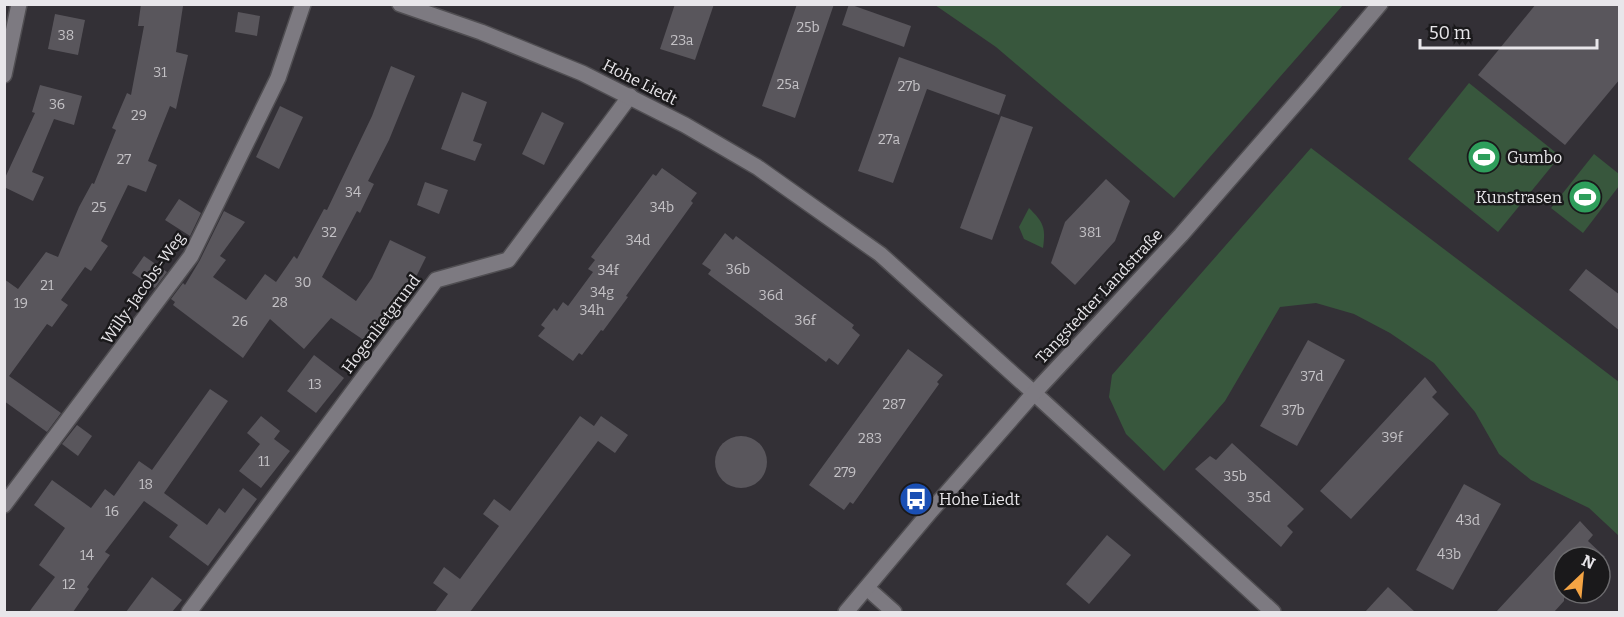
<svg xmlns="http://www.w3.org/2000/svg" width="1624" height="617" viewBox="0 0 1624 617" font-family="Bitter,serif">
	<rect width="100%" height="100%" fill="#333036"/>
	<g fill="#38573d">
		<polygon points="935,5 1343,5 1174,198 996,47"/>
		<polygon points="1469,83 1560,156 1498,232 1408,159"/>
		<polygon points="1311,148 1619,382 1619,536 1589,508 1531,480 1499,454 1475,412 1434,363 1390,333 1354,314 1316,303 1280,307 1225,401 1164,471 1126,434 1109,397 1112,375"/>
		<polygon points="1594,154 1619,174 1619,186 1583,233 1551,208"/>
		<path d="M1029,208C1043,222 1046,227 1043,248L1024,239L1019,227Z"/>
	</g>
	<g fill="#59565c">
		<polygon points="141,4 183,6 176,52 188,55 176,109 170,106 148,161 157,165 146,192 128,185 101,241 108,246 91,271 85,267 61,300 68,305 52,327 47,324 9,376 61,413 47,432 4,401 4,279 18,289 46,252 58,257 79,207 92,183 94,184 116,130 112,128 127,93 131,95 144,26 138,26"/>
		<polygon points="675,4 714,4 695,60 660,49"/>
		<polygon points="797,4 834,4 795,118 762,106"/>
		<polygon points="849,4 911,26 904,47 842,25"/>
		<polygon points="1536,4 1620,4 1620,79 1565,145 1478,75"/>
		<polygon points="238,12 260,16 257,36 235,32"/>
		<polygon points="55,14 85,20 78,55 48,49"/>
		<polygon points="899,57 1006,95 999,115 927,89 893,183 858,171"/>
		<polygon points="391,66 415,76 389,140 368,181 374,184 360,213 357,211 322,277 356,301 372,278 390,240 426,257 416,277 371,345 331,318 304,349 270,319 243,358 173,305 175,302 171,299 183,283 185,285 200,260 224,211 245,222 220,256 226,260 213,277 246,300 265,274 276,282 294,256 297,259 324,209 327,210 372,116"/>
		<polygon points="40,85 82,96 74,125 54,119 32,172 44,177 33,201 4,187 4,180 35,113 32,112"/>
		<polygon points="462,92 487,102 473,141 482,144 475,161 441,149"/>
		<polygon points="280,106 303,117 279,169 256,157"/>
		<polygon points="542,112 564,123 544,165 522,154"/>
		<polygon points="1001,116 1033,127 992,240 960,228"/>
		<polygon points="662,168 697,193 691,201 693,203 626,296 628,297 603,331 601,330 582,355 579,353 573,361 538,336 545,328 541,325 554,308 557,311 563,302 568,306 593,272 588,269 595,260 591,257 653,174 656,176"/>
		<polygon points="1106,179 1130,201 1115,241 1075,285 1051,263 1065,222"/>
		<polygon points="425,182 448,190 439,214 417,205"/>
		<polygon points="179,199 201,213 190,236 165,220"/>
		<polygon points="725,233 733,240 736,236 854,325 852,328 860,335 838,365 829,358 826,362 817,355 708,274 711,270 702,264"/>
		<polygon points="144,256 167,272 155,288 132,273"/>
		<polygon points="1586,269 1620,295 1620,331 1569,290"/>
		<polygon points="1308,340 1345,360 1297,446 1260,426"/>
		<polygon points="908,349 943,375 937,382 939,384 853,504 850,502 844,510 809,485"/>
		<polygon points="314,355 344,378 316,413 287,391"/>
		<polygon points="1425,377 1437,392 1432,397 1449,414 1351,519 1320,491"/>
		<polygon points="210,389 228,401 164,493 207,525 219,508 225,513 243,488 257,499 208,566 169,537 178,525 144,501 105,552 110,555 87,587 89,589 73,612 29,612 55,577 39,565 65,528 34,505 52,480 91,508 105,489 114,496 139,461 152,470"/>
		<polygon points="261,416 280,431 274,439 290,451 261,488 239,471 260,444 247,433"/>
		<polygon points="580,416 594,426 601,416 628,435 615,453 598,441 470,612 435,612 448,594 433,583 444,567 460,579 499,526 483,514 494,499 510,511"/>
		<polygon points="77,425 92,436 78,456 62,444"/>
		<circle cx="741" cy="462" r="26"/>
		<polygon points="1232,443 1304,509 1287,526 1293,532 1281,547 1195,469 1210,456 1216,460"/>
		<polygon points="1464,484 1501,504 1453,590 1416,570"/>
		<polygon points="1580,521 1593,535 1588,541 1605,557 1564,557 1564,601 1554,612 1496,612"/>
		<polygon points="1107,535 1131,555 1089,604 1066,584"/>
		<polygon points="152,577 182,600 172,612 126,612"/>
		<polygon points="1388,587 1415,612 1365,612"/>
	</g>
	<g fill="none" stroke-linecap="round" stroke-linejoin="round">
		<defs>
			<g id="minor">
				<polyline points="4,75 19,4"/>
				<polyline points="1034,393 1273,612"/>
				<polyline points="4,505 191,256 278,78 303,4"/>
				<polyline points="867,588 894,612"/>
				<polyline points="189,612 436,280 508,260 630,96"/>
			</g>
			<g id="tertiary">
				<polyline points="400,4 481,32 582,73 685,125 757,167 880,254 1034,393"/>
				<polyline points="846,612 930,512 1034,393 1181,235 1310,87 1380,4"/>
			</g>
		</defs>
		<use href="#minor" stroke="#504e52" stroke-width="18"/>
		<use href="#tertiary" stroke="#504e52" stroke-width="18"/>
		<use href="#minor" stroke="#7d7a81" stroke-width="15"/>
		<use href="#tertiary" stroke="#7d7a81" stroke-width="15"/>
	</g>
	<defs>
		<symbol id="stadium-disc" viewBox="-11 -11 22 22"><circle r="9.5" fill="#2e9e5b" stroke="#1a191b"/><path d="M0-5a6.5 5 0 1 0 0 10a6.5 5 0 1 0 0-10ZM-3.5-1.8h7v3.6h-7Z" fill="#fff"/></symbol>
		<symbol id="bus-disc" viewBox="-11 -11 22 22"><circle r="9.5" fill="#1a4fb4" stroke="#1a191b"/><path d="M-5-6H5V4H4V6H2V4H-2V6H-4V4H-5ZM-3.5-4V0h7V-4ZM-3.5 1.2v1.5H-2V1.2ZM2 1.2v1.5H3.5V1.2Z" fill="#fff"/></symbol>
	</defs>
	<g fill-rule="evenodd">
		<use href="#stadium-disc" x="1465" y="138" width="38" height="38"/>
		<use href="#stadium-disc" x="1566" y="178" width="38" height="38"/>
		<use href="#bus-disc" x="897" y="480" width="38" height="38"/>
	</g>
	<g text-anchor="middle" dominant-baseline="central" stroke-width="5" stroke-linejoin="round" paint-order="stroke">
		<g font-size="14" fill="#c4c2c6">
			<text x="808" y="27">25b</text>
			<text x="66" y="35">38</text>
			<text x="682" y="40">23a</text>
			<text x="160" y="72">31</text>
			<text x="788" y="84">25a</text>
			<text x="909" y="86">27b</text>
			<text x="57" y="104">36</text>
			<text x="139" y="115">29</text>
			<text x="889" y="139">27a</text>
			<text x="124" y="159">27</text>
			<text x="353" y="192">34</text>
			<text x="99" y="207">25</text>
			<text x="662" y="207">34b</text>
			<text x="329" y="232">32</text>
			<text x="1090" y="232">381</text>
			<text x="638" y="240">34d</text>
			<text x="738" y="269">36b</text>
			<text x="608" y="270">34f</text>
			<text x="303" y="282">30</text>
			<text x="47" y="285">21</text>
			<text x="602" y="292">34g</text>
			<text x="771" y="295">36d</text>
			<text x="280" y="302">28</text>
			<text x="21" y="303">19</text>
			<text x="592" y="310">34h</text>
			<text x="805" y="320">36f</text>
			<text x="240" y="321">26</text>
			<text x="1312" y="376">37d</text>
			<text x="315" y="384">13</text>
			<text x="894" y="404">287</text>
			<text x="1293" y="410">37b</text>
			<text x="1392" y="437">39f</text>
			<text x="870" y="438">283</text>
			<text x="264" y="461">11</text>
			<text x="845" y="472">279</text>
			<text x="1235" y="476">35b</text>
			<text x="146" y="484">18</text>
			<text x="1259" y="497">35d</text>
			<text x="112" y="511">16</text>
			<text x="1468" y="520">43d</text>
			<text x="1449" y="554">43b</text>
			<text x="87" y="555">14</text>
			<text x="69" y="584">12</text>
		</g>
		<g font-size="16" fill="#e8e6ea" stroke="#1a191b">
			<text transform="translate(640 82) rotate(27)">Hohe Liedt</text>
			<text transform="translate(143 288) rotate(-55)">Willy-Jacobs-Weg</text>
			<text transform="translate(1099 296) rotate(-47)">Tangstedter Landstraße</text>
			<text transform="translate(381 324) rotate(-53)">Hogenlietgrund</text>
		</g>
		<g font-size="16" fill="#e8e6ea" stroke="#1a191b" text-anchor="start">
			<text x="1507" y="157">Gumbo</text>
			<text x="1562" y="197" text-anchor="end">Kunstrasen</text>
			<text x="939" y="499">Hohe Liedt</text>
		</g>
	</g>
	<rect width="1624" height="617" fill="none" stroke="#e8e6ea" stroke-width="12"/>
	<g transform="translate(1582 575) rotate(26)"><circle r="28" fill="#1a191b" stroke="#6c6b6e" stroke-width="1.5"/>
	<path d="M0-4.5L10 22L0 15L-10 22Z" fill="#f4a444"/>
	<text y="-9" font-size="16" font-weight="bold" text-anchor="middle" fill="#e8e6ea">N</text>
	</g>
	<path d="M1420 39v9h177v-9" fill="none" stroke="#e8e6ea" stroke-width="3"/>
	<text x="1429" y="39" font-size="18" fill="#e8e6ea" stroke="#1a191b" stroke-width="4.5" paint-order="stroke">50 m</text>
</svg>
